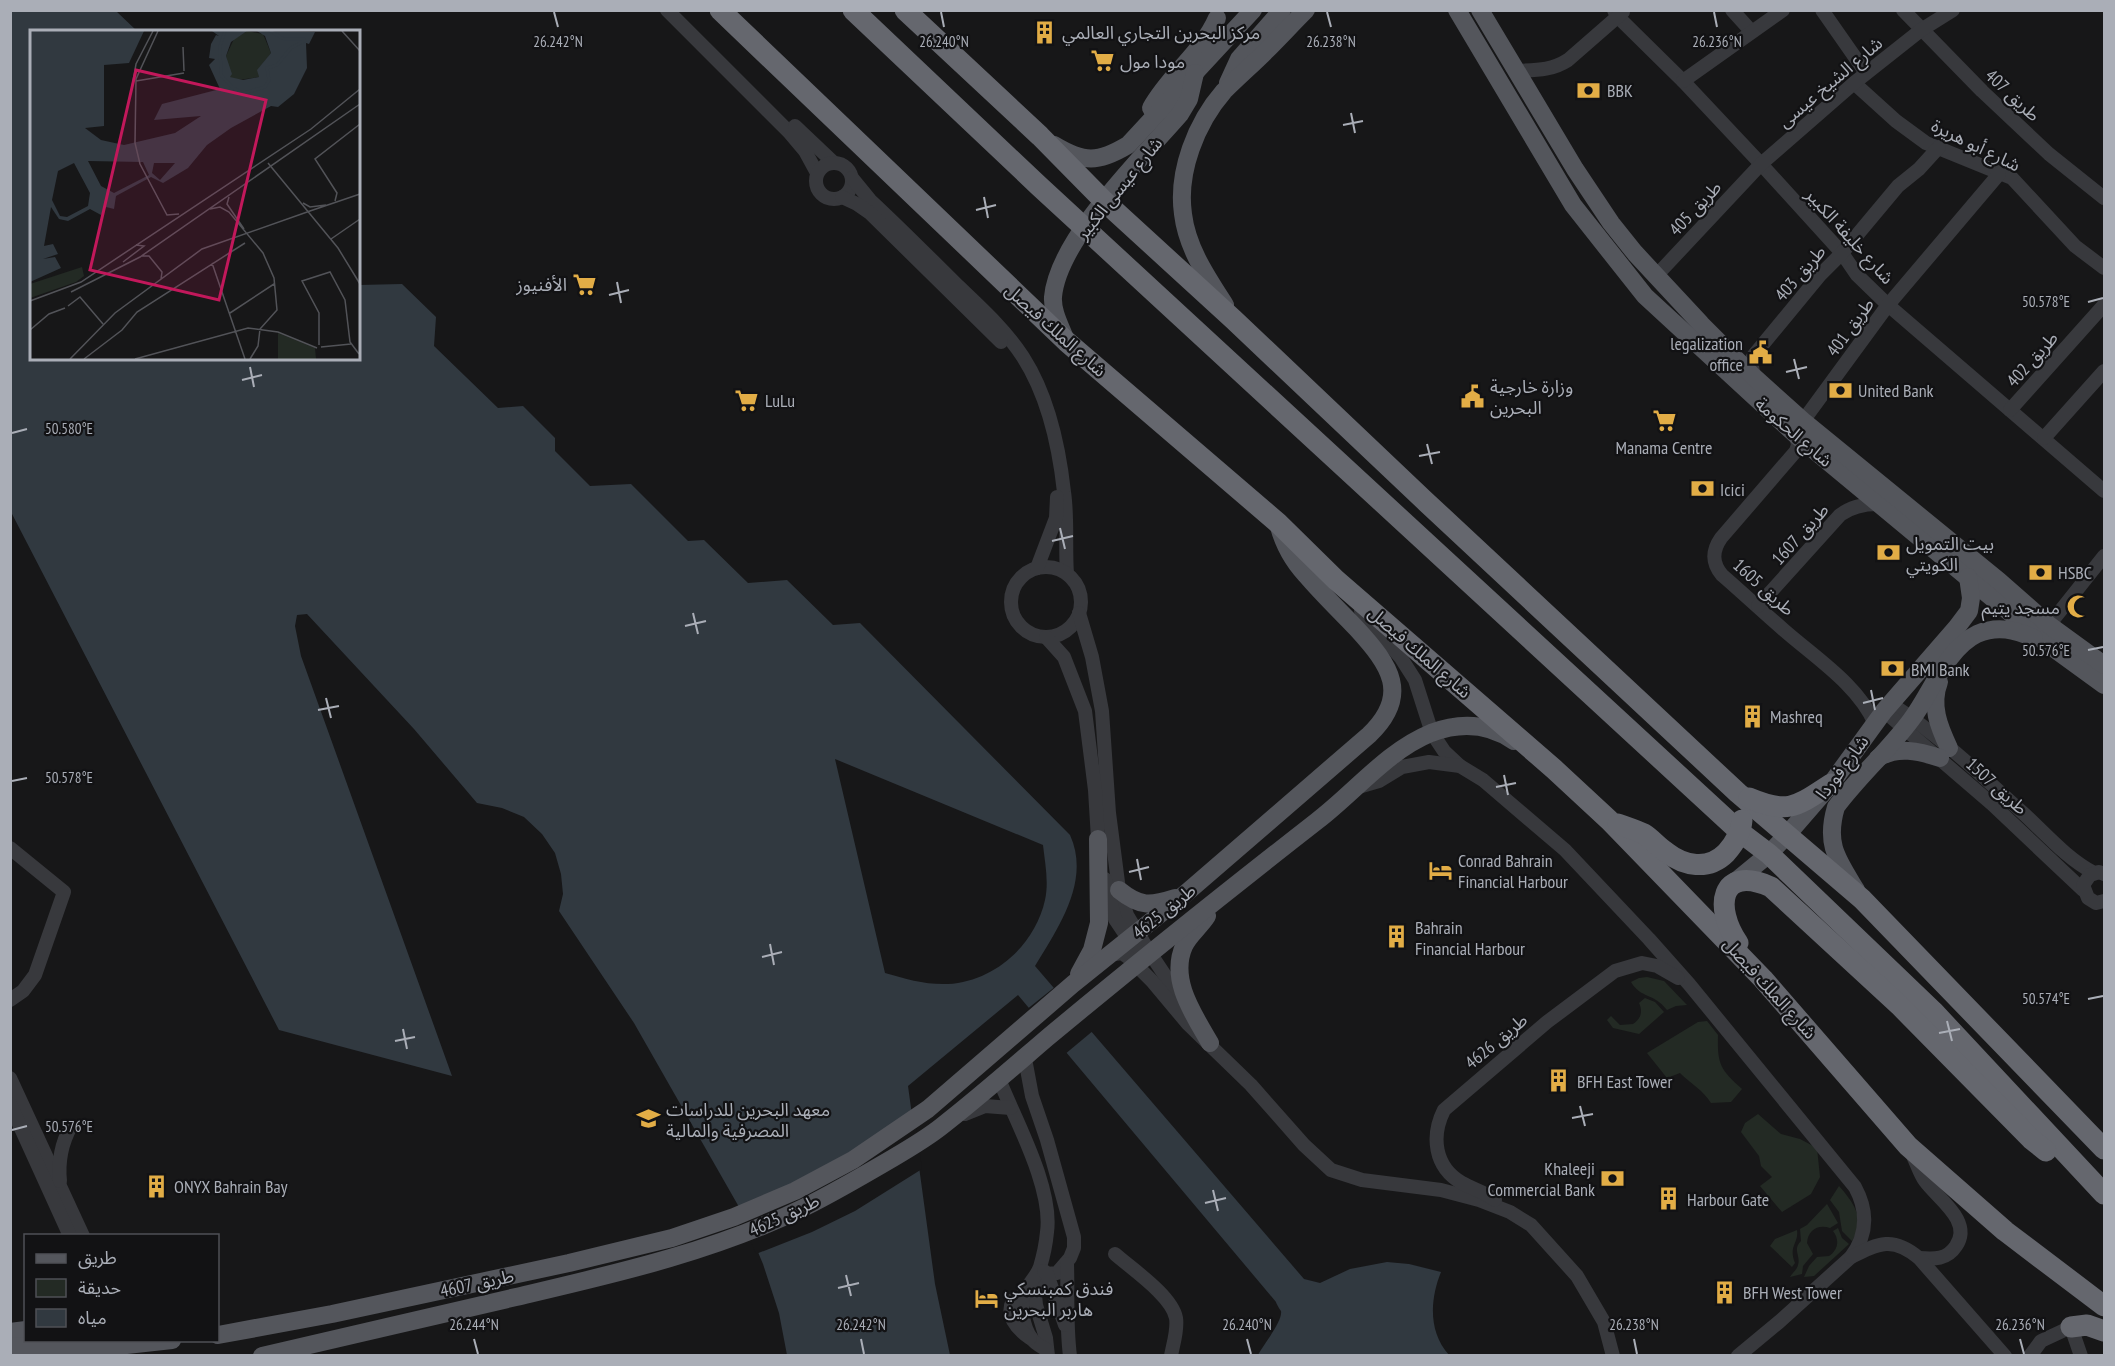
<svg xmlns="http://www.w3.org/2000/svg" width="2115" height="1366" viewBox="0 0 2115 1366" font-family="'PT Sans Narrow','Noto Sans Arabic',sans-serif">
	<rect width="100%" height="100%" fill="#171718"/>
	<g fill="#232a24">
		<path d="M1647,977L1664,981L1687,1005L1676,1006L1667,1010C1653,992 1641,999 1631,982L1639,978Z"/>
		<path d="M1645,998L1655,1002L1664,1012L1639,1034L1613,1028L1607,1020L1611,1016L1620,1025L1633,1024C1641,1019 1643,1011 1639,1003Z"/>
		<path d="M1707,1021L1718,1035C1717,1065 1721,1070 1742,1089L1731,1102L1711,1103C1704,1091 1690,1083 1680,1073L1667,1078L1647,1053L1698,1022Z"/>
		<polygon points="1758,1114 1781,1134 1800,1139 1817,1148 1820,1177 1811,1194 1782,1212 1760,1186 1772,1177 1761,1166 1759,1156 1741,1132 1745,1123"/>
		<path d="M1839,1186C1853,1202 1867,1220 1852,1241L1842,1231L1839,1212L1830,1200Z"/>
		<path d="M1827,1204L1838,1223L1830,1228C1818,1224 1808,1230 1807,1243L1813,1254L1803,1266L1802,1274L1790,1277C1792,1273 1797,1270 1798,1265C1801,1255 1792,1250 1801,1241L1800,1229L1807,1225Z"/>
		<path d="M1838,1228L1842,1238L1849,1244L1814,1276L1804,1277L1809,1266L1817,1257L1829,1256C1838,1250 1840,1240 1833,1231Z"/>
		<path d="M1797,1230C1799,1243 1788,1246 1795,1263L1792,1267L1770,1246L1775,1239Z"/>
	</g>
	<path fill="#313940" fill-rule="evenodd" d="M11,11H116L137,31L32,32V358H358L359,285L402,284L436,317L434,346L498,408L523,406L555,438V451L590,486L631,484L688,541L704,540L748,583L787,580L833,625L860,623L1070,835C1091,881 1058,928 1035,966L1304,1279L1320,1283L1350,1269L1387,1262L1409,1264L1441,1272C1430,1299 1428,1332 1449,1355H1258C1263,1345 1283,1321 1281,1311C1280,1310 1276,1303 1276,1302L1018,995L908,1086L935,1284L950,1355H787L779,1313L763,1264L739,1207L634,1023L559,911L563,894L561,874L555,853L542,834L524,817L502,808L477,803L414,729L307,614L297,615L295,626L301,656L452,1076L279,1030L11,512ZM835,759L1043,845C1045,863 1049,882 1045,900C1035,945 995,981 948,984C926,985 906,979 885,973Z"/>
	<g fill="#171718">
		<polygon points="1056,986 1094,1030 1064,1055 1026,1010"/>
		<polygon points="914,1109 922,1169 855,1211 812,1232 756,1254 736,1208 788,1186 865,1144"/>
	</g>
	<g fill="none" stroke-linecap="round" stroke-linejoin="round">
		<g stroke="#38393d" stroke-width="14">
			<polyline points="667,10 789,132 805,151 817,173"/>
			<polyline points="1614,10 1617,16 1683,81 1761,164 1842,253 1857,275 1888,305 2104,491"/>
			<polyline points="1732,10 1751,31"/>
			<polyline points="1822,10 1866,73"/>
			<polyline points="1903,10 1982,91 2049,154 2104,198"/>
			<path d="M1515,71C1535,70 1551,71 1568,60L1623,12"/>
			<polyline points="1683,81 1783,10"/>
			<polyline points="1854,83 1896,121 1926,143 2012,178 2075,246 2104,268"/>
			<polyline points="795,126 833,162"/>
			<circle cx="834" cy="181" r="18"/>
			<path d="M852,178L870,200C899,227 927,255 955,283C979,306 1005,329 1023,357C1048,396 1059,446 1064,492C1068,519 1065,546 1067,574"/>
			<polyline points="842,197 857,204 870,213 1001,342"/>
			<polyline points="1656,276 1761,164 1854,83 1921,30 1953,10"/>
			<polyline points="1754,377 1751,361 1754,355 1820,275 1842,253 1898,186 1919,169 1939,147"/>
			<polyline points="2010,410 2104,305"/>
			<polyline points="1803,421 1888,305 1999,174"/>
			<path d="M1796,435L1798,445L1796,451L1721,538C1712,551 1712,563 1722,575C1744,594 1764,613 1785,631C1816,658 1859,686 1875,724"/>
			<polyline points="2044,438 2104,371"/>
			<circle cx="1046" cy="602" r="35"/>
			<polyline points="1037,568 1056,518 1057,497"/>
			<path d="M1758,606L1840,515C1852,506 1864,504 1878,504"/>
			<polyline points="1361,611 1401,658 1415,680 1432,733 1444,751 1460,766"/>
			<polyline points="1079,613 1092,657 1102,711 1109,813 1119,890 1127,915 1150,953 1182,1001"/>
			<polyline points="2049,625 2104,556"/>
			<polyline points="1046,637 1064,657 1085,711 1095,790 1098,839 1100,848"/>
			<path d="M1891,704C1939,735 1981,775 2023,813C2046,834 2066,858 2094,873"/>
			<polyline points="1884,711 1992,804 2083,890"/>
			<path d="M1355,788L1379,781L1402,767L1429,762L1460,766L1483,780L1565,850L1649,939L1689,984L1855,1187C1868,1211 1868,1234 1851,1257L1779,1322L1738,1356"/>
			<polyline points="10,848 64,892 35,975 23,991 10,1000"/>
			<polyline points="2104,874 2099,872 2090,875 2083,885 2088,898 2096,903 2104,901"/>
			<polyline points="1105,879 1115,919 1142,959"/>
			<polyline points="1108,955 1122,953 1129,958 1152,981 1188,1024 1251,1085 1304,1145 1331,1170 1362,1180 1441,1190 1479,1200 1510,1212 1531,1225 1577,1276 1604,1322 1613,1356"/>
			<polyline points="1026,1064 1032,1096 1047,1140 1074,1237 1074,1248 1070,1258 1057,1273 1047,1274 1035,1295 1036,1305 1046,1338 1048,1356"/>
			<polyline points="10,1078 83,1236"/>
			<path d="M1001,1084C1017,1123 1053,1189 1047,1232C1046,1243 1043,1257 1040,1267C1037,1276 1029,1283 1025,1291C1019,1304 1023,1328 1032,1339C1035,1344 1042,1347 1047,1350"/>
			<polyline points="10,1104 70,1236"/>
			<polyline points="965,1114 985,1106 1011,1108"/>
			<path d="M1913,1156C1917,1164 1920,1174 1925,1181C1938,1199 1973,1221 1956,1246C1947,1260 1934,1259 1919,1258"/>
			<path d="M60,1181C58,1161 61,1144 71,1126"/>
			<path d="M1495,1200C1485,1192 1473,1189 1462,1183C1434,1167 1431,1136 1444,1110L1547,1022L1615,971L1642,963L1657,966L1678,978"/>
			<path d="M1115,1254C1132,1269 1172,1296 1176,1318C1178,1330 1173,1344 1171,1356"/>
			<path d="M1851,1257C1879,1243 1893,1236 1919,1258L2005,1356"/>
			<path d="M1067,1264C1068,1295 1066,1325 1070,1356"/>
			<polyline points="1044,1271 1047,1274 1065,1325"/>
			<path d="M1024,1296L1013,1300C1005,1317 1017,1329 1030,1338"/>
			<polyline points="2030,1356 2041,1341 2071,1327 2081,1356"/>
		</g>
		<g stroke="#54565c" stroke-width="18">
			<polyline points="1457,10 1573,205 1645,296 1796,435 2049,645 2104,685"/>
			<polyline points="1480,10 1575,169 1611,223 1635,253 1701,324 1754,377 1803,421 1999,581 2049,625 2104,665"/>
			<polyline points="1228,83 1239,59 1282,10"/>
			<path d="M1151,108C1169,75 1202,53 1217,18"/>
			<path d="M1054,145C1084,163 1098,163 1128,145L1253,10"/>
			<path d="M1225,305C1207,277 1187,248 1183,214C1177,172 1196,123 1224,91C1238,77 1253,64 1267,50C1280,37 1293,23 1306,10"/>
			<path d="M1066,341C1061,327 1052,312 1053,297C1058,239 1142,158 1180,114L1189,99L1195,73"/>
			<path d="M1939,682C1930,705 1939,727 1949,748"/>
			<path d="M1878,758C1897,746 1919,751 1940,758"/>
			<polyline points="1730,886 1769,854 1786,836 1831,784 1884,711 1957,627 1969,611 1971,598 1968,577"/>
			<path d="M1119,890C1140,907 1150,906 1175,898"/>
			<path d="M1856,890C1837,859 1825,844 1836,807C1859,776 1888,751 1911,720C1931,694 1946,649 1977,634C1998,625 2015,630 2034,638"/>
			<path d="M1207,916C1200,927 1189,935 1184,946C1169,980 1194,1015 1210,1043"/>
			<polyline points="1079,974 1092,950 1099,923 1098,839"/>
			<polyline points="10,1332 26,1330"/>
			<path d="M218,1335L332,1314L569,1263L672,1238L734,1217L795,1191L853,1160L928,1109L1073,984L1185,894L1369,735C1411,695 1390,665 1357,629C1340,611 1322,594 1306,575C1292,560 1283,543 1278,523"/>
			<polyline points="10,1346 90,1349 172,1340"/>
			<path d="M262,1356C347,1336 431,1317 516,1297C614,1274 713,1252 805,1207C835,1192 864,1175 893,1158C910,1148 927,1138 942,1126C978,1098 1012,1068 1047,1038C1136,964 1226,892 1317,821C1355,792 1387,751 1431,733C1460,722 1488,723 1514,741"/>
		</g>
		<g stroke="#65676e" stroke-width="21">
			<polyline points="720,10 1067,342 1278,523 1336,580 1554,769 1609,820 1763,979 1908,1146 2005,1231 2104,1306"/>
			<polyline points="853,10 1039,186 1740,832 1769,854 1933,1011 2104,1194"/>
			<polyline points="905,10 1040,136 1104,201 1233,319 1424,500 1738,793 1862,899 2104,1149"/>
			<path d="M1749,798C1789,815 1797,806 1831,784"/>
			<path d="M1618,824C1626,827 1636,830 1644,834C1652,839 1658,847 1666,852C1684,866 1708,871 1726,853C1735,843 1741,833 1742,820"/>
			<path d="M1738,943C1714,908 1719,864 1771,887L1899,1005L2031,1139L2046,1151"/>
			<polyline points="2071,1327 2087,1325 2104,1331"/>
		</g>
	</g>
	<path fill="none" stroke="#aaaeb7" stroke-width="2" d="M554,12L558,27M941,12L944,27M1327,12L1331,27M1714,12L1717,27M1351,113L1355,133M1343,125L1363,121M984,197L988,218M976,210L996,205M617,282L621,303M609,295L629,290M2088,302L2103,298M1794,359L1799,379M250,367L254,387M1786,372L1807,367M242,380L262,375M12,433L27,429M1427,444L1432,464M1419,456L1440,452M1060,528L1065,549M1052,541L1073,536M693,613L698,634M685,626L706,621M2088,650L2103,647M1871,690L1875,710M326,698L331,718M1863,703L1883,698M318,710L339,706M1504,775L1508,795M12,781L27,778M1496,787L1516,783M1137,859L1141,880M1129,872L1149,867M770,944L774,965M762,957L782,952M2088,999L2103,996M1947,1021L1952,1041M403,1029L407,1049M1939,1033L1960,1029M395,1041L415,1037M1580,1106L1585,1126M1572,1118L1593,1114M12,1130L27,1126M1213,1190L1218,1211M1205,1203L1226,1198M846,1275L851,1296M838,1288L859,1283M474,1339L478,1354M861,1339L864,1354M1247,1339L1251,1354M1634,1339L1637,1354M2020,1339L2024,1354"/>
	<defs>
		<symbol id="building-bare" viewBox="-9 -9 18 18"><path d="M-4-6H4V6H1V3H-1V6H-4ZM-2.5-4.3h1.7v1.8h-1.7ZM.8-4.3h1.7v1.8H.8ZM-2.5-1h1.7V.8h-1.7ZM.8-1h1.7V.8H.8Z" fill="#e2ad46" stroke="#121214" stroke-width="2.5" paint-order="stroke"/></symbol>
		<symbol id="supermarket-bare" viewBox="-9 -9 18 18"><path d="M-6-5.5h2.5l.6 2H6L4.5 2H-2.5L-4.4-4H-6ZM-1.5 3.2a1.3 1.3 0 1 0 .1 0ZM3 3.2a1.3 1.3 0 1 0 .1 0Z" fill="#e2ad46" stroke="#121214" stroke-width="2.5" paint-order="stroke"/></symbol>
		<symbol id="bank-bare" viewBox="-9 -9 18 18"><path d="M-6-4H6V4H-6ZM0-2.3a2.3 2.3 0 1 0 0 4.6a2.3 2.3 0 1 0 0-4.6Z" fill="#e2ad46" stroke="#121214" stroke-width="2.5" paint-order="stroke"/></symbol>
		<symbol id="civic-bare" viewBox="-9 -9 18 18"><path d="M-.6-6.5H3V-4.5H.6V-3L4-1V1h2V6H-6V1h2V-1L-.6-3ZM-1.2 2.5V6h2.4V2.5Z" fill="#e2ad46" stroke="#121214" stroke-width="2.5" paint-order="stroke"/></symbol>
		<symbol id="mosque-bare" viewBox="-9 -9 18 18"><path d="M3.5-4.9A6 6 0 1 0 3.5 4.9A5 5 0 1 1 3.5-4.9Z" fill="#e2ad46" stroke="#121214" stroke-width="2.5" paint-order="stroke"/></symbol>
		<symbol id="hotel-bare" viewBox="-9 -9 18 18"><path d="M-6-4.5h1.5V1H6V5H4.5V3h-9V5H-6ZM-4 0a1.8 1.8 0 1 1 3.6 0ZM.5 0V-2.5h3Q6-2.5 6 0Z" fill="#e2ad46" stroke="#121214" stroke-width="2.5" paint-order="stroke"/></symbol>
		<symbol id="university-bare" viewBox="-9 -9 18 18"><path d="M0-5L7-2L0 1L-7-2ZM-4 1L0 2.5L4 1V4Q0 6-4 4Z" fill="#e2ad46" stroke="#121214" stroke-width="2.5" paint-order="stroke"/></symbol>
	</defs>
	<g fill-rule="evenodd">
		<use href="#building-bare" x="1028" y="16" width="33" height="33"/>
		<use href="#supermarket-bare" x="1086" y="44" width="33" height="33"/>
		<use href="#bank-bare" x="1572" y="74" width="33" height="33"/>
		<use href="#supermarket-bare" x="568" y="268" width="33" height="33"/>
		<use href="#civic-bare" x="1744" y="336" width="33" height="33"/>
		<use href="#bank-bare" x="1824" y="374" width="33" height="33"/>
		<use href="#civic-bare" x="1456" y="380" width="33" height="33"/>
		<use href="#supermarket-bare" x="730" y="384" width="33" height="33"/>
		<use href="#supermarket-bare" x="1648" y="404" width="33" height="33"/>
		<use href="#bank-bare" x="1686" y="472" width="33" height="33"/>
		<use href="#bank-bare" x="1872" y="536" width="33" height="33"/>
		<use href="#bank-bare" x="2024" y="556" width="33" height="33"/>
		<use href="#mosque-bare" x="2062" y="590" width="33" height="33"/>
		<use href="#bank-bare" x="1876" y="652" width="33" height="33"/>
		<use href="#building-bare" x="1736" y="700" width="33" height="33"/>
		<use href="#hotel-bare" x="1424" y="854" width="33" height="33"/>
		<use href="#building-bare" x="1380" y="920" width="33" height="33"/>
		<use href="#building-bare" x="1542" y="1064" width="33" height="33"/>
		<use href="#university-bare" x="632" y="1102" width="33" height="33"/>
		<use href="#bank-bare" x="1596" y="1162" width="33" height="33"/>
		<use href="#building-bare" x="140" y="1170" width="33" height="33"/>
		<use href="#building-bare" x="1652" y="1182" width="33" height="33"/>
		<use href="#building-bare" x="1708" y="1276" width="33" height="33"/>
		<use href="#hotel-bare" x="970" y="1282" width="33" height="33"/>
	</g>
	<g text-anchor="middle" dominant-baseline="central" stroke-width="4.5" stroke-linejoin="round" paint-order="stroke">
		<g font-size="18" fill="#aaaeb7" stroke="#121214" text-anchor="start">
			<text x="1062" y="32">مركز البحرين التجاري العالمي</text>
			<text x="1120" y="61">مودا مول</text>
			<text x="1607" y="90">BBK</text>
			<text x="567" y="284" text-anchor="end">الأفنيوز</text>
			<text x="1743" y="343" text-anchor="end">legalization<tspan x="1743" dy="21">office</tspan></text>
			<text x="1490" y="386">وزارة خارجية<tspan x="1490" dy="21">البحرين</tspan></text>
			<text x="1858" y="390">United Bank</text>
			<text x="765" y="400">LuLu</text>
			<text x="1664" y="447" text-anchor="middle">Manama Centre</text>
			<text x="1720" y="489">Icici</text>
			<text x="1906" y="543">بيت التمويل<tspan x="1906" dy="21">الكويتي</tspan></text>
			<text x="2058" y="572">HSBC</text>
			<text x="2060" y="607" text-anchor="end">مسجد يتيم</text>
			<text x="1911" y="669">BMI Bank</text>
			<text x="1770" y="716">Mashreq</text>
			<text x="1458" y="860">Conrad Bahrain<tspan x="1458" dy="21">Financial Harbour</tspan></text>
			<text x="1415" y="927">Bahrain<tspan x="1415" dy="21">Financial Harbour</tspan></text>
			<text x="1577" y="1081">BFH East Tower</text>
			<text x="666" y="1109">معهد البحرين للدراسات<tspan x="666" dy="21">المصرفية والمالية</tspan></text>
			<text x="1595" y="1168" text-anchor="end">Khaleeji<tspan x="1595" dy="21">Commercial Bank</tspan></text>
			<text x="174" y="1186">ONYX Bahrain Bay</text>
			<text x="1687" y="1199">Harbour Gate</text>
			<text x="1004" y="1288">فندق كمبنسكي<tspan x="1004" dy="21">هاربر البحرين</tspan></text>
			<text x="1743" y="1292">BFH West Tower</text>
		</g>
		<g font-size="18" fill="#aaaeb7" stroke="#121214">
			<text transform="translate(1830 82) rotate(-40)">شارع الشيخ عيسى</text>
			<text transform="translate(2013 95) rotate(43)">طريق 407</text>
			<text transform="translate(1976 145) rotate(26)">شارع أبو هريرة</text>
			<text transform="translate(1119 188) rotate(-51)">شارع عيسى الكبير</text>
			<text transform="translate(1695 208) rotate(-47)">طريق 405</text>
			<text transform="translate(1850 236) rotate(48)">شارع خليفة الكبير</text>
			<text transform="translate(1800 273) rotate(-49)">طريق 403</text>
			<text transform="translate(1850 327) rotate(-54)">طريق 401</text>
			<text transform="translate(1056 330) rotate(42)">شارع الملك فيصل</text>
			<text transform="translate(2032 359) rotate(-48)">طريق 402</text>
			<text transform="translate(1794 432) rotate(41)">شارع الحكومة</text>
			<text transform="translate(1800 534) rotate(-48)">طريق 1607</text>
			<text transform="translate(1764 587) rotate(42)">طريق 1605</text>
			<text transform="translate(1420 652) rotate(41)">شارع الملك فيصل</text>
			<text transform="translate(1842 767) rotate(-53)">شارع فوردا</text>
			<text transform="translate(1997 786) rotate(42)">طريق 1507</text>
			<text transform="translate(1164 911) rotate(-39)">طريق 4625</text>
			<text transform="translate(1770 988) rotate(48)">شارع الملك فيصل</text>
			<text transform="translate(1496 1041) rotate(-40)">طريق 4626</text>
			<text transform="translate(784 1215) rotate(-25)">طريق 4625</text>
			<text transform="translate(477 1283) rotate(-12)">طريق 4607</text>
		</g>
	</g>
	<g transform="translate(30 30)">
		<rect width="330" height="330" fill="#171718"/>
		<path d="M217,1L233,4L241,23L228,40L229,47L208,50L199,47L196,26L204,9ZM52,237L54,246L46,252L0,268V254ZM248,303L285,318L286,329H248Z" fill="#232a24"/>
		<path d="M0,1H114L99,33L74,35V96L55,98L71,110L94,115L145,103L171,86L124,90L132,74L190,59L179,35L185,29L179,28L181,14L186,5L189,6L182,1H217L201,12L196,26L202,44L200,47L213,50L229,47L227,40L241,23L235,6L227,1L285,2L279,14L276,13L277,38L264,64L248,77L241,76L201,98L177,115L158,138L133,153L121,147L86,166L84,179L76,177L71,185L60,179L38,191L29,189L21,177L14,216L23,214L28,224L13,229L25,227L31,238L0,252ZM58,131L113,132L119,145L84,163L71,156ZM44,133L60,163L58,176L37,187L30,186L22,170L28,141ZM124,133H145L130,150L122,143Z" fill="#313940" fill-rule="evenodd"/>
		<path fill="none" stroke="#313940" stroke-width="3" d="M195,1L190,16L191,45L203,58L214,63L235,57L239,50L237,38L247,35L261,18L276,10M240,1L254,9H275"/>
		<path fill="none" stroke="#525358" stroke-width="1.5" d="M128,1L106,49L105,113L110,134L137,185L149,184M312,1L330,21M153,17L154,41M106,51L154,43M102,57L106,34L123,1M238,133L308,218L330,254M199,167L197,174L214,199M305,171L307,163L285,129L330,94M273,173L280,177L296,175M180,179L190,177L199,182L233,223L244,248L247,280L230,299L228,316L220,329M280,181L330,164M301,209L330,189M111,226H119L132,242L131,249M93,232L114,216L106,215M182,233L215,329M41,262L110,227L330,74M0,271L51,252L281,99L330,59M38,276L50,267L73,294M200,283L244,254M0,300L19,284L35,278M289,315V283L272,251L300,242L315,270L320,312L329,324M291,317L321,314M40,329L85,283L172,219L280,181M54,329L92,300L107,282L215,213M105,329L218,298L248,302L287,318"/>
		<path fill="#c2185b" fill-opacity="0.15" stroke="#c2185b" stroke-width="3" d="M106,40L236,70L189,270L60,240Z"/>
		<rect width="330" height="330" fill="none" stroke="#aaaeb7" stroke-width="3"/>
	</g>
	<g font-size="15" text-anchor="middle" fill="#aaaeb7" stroke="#121214" stroke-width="4.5" stroke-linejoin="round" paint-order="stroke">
		<text x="558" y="47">26.242°N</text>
		<text x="944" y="47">26.240°N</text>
		<text x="1331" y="47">26.238°N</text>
		<text x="1717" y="47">26.236°N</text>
		<text x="2046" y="307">50.578°E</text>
		<text x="69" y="434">50.580°E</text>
		<text x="2046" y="656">50.576°E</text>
		<text x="69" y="783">50.578°E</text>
		<text x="2046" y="1004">50.574°E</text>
		<text x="69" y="1132">50.576°E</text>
		<text x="474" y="1330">26.244°N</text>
		<text x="861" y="1330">26.242°N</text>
		<text x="1247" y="1330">26.240°N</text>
		<text x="1634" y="1330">26.238°N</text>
		<text x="2020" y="1330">26.236°N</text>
	</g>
	<rect width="2115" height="1366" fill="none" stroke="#aaaeb7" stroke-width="24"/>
	<rect x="24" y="1234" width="195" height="108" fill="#121214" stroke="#4f5055" stroke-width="1.5"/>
	<rect x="36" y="1254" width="30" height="9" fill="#54565c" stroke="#4f5055" stroke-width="1.5"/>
	<text x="78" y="1264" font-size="18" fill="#aaaeb7">طريق</text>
	<rect x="36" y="1279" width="30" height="18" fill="#232a24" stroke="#4f5055" stroke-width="1.5"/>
	<text x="78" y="1294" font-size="18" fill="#aaaeb7">حديقة</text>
	<rect x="36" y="1309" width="30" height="18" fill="#313940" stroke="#4f5055" stroke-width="1.5"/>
	<text x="78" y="1324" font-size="18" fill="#aaaeb7">مياه</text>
</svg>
